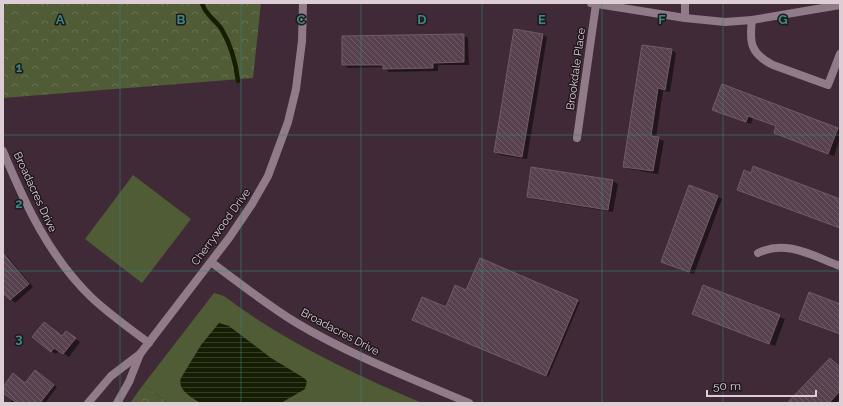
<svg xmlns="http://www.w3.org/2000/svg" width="843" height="406" viewBox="0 0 843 406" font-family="Raleway,sans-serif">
	<defs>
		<pattern id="forest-crowns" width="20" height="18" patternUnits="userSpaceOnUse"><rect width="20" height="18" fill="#4f5c35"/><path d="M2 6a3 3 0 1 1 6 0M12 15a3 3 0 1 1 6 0" fill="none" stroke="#687252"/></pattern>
		<pattern id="water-rules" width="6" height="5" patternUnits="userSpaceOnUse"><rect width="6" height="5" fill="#151d03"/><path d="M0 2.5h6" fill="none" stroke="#373d27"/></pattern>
		<pattern id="building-back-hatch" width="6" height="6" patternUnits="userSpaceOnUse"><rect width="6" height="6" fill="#58414e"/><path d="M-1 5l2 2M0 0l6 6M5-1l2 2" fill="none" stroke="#705b67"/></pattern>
	</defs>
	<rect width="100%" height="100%" fill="#402a37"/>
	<g fill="#4f5c35">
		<polygon points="133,175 191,219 142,283 85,239"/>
		<path d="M214,293L224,296C285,342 352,373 422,403H169L143,385Z"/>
	</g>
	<g fill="url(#forest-crowns)">
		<polygon points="3,3 261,3 253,78 3,98"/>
		<polygon points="143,385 169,403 130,403"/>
	</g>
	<path fill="url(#water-rules)" d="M219,323L229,326L271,358L304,378L307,381L305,389L281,403H200C191,397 177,390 181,378L201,345Z"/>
	<g fill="#0007">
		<polygon points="542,34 547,37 527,159 500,155 495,152"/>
		<polygon points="463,35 468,38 469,65 438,65 438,71 389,72 384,67 348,68 343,65"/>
		<polygon points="671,50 676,53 670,92 663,91 656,138 664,141 658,174 629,169 624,166"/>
		<polygon points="714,109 838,128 840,130 840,138 834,156 780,135 775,133 777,127 753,118 751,124"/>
		<polygon points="532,168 613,181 618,184 613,212 533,199 528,197"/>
		<polygon points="717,196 722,199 694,274 668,264"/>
		<polygon points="3,254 8,257 33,287 15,303 3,291"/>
		<polygon points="704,287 785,319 775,346 693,314"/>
		<polygon points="467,291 580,302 548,377 416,321 447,308"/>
		<polygon points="44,323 63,336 71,335 80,342 69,357 59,350 56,354 51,351"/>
		<polygon points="830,359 840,367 840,399 836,403 788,403"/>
		<polygon points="38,373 57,387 45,403 10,403 13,399 3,391 3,388 17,376 26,384"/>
	</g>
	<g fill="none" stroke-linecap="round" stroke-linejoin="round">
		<path stroke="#151d03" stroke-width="4.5" d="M202,3C205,15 216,20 222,30C231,45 236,64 238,81"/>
	</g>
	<g fill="url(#building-back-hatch)" stroke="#735a68">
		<polygon points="514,29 543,34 522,157 494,152"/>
		<polygon points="464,34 464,62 433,63 433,68 383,69 383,65 342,65 342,36"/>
		<polygon points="642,45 672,49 665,90 658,88 651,136 659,137 653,171 623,167"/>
		<polygon points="722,84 838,128 828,154 774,133 776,126 748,116 746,122 712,110"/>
		<polygon points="753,166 840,199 840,228 737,190 744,170 751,173"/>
		<polygon points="531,167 613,180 608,210 527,197"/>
		<polygon points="689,185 718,196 689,272 661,262"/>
		<polygon points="3,253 29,284 10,300 3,293"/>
		<polygon points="480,258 578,300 546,376 412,320 422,297 446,307 455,285 466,290"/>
		<polygon points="703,285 780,315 769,344 692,314"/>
		<polygon points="809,292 840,304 840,334 799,319"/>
		<polygon points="44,322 62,336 66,331 76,338 63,354 54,348 51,352 32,337"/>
		<polygon points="830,358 840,367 840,391 829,403 787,403"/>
		<polygon points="35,370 54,385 40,403 17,403 3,393 3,387 13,373 25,383"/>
	</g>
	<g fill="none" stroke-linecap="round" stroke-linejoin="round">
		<g stroke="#927b88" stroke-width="8">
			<polyline points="591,3 685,18 725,22 752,20 840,5"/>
			<polyline points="685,18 685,3"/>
			<path d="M752,20C749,43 751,54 773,65L828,85L840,54"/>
			<polyline points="577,138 596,4"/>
			<path d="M3,151C25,204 49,256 91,297C109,314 129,328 149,343"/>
			<path d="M758,253C786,239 813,256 840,266"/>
			<path d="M211,262C239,283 266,304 295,322C350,355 410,378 469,403"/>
			<polyline points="88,403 111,376 140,354"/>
			<polyline points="117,403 129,382 140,354 229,238 252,204 268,176 288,122 296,89 302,41 303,3"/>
		</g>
	</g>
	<path fill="none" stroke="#388883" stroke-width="1" stroke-opacity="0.55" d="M120,3V403M241,3V403M361,3V403M482,3V403M602,3V403M723,3V403M3,135H840M3,271H840"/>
	<g text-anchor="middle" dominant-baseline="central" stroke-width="3" stroke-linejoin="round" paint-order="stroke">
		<g font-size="11" fill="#ddced6" stroke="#21171c">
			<text transform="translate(576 69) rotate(-82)">Brookdale Place</text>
			<text transform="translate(35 192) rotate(65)">Broadacres Drive</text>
			<text transform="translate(221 227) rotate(-54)">Cherrywood Drive</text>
			<text transform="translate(340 332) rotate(28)">Broadacres Drive</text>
		</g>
	</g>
	<g font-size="13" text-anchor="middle" font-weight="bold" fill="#388883" stroke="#21171c" stroke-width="3" stroke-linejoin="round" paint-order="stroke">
		<text x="60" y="24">A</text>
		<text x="181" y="24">B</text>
		<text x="301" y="24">C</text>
		<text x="422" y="24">D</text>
		<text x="542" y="24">E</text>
		<text x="662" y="24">F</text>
		<text x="783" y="24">G</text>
		<text x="19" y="72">1</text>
		<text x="19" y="208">2</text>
		<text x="19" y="343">3</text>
	</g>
	<rect width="843" height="406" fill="none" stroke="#ddced6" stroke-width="8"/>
	<path d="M707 390v6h109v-6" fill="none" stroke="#ddced6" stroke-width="2"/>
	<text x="713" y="390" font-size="12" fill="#ddced6" stroke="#21171c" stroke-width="3" paint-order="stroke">50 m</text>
</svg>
